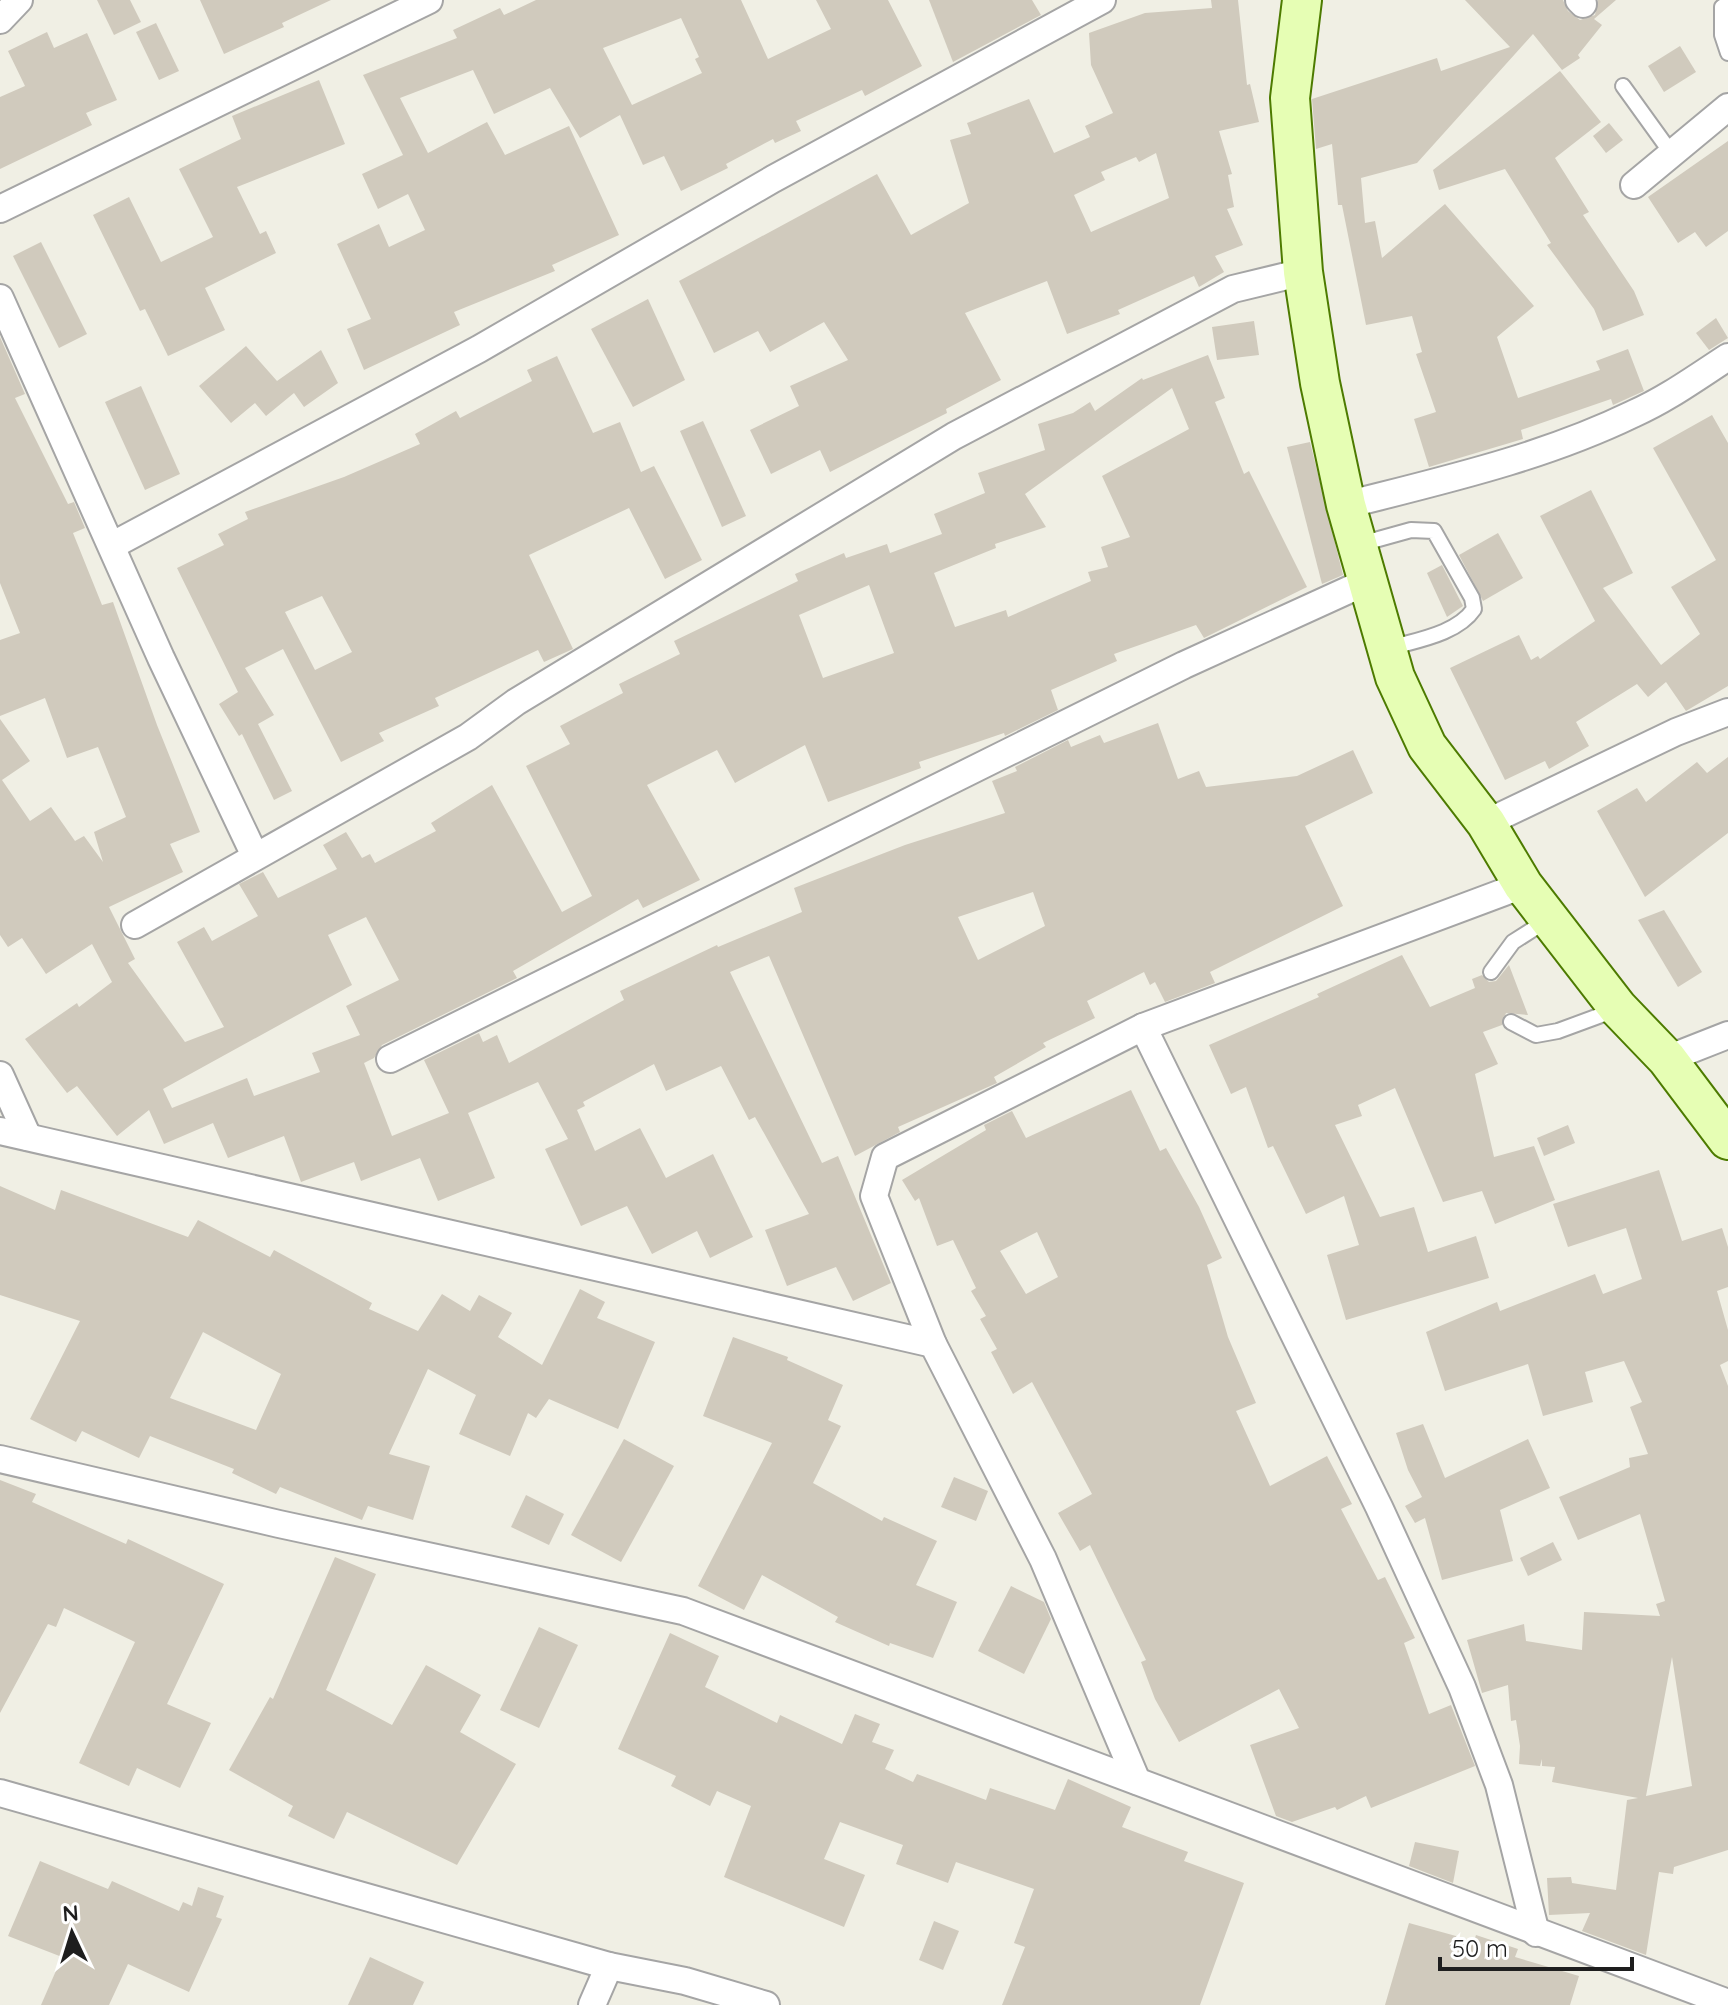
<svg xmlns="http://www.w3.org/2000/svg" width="1728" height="2005" viewBox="0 0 1728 2005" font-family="Quicksand,sans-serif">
	<rect width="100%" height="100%" fill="#f0efe4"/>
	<g fill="#d0cabd" fill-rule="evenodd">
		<polygon points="97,0 130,0 141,22 114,35"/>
		<polygon points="200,0 331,0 282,23 284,27 224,54"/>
		<path d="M536,0H741L768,59L831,29L816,0H888L922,66L865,96L862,90L796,121L801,131L775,143L773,139L726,164L728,168L681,191L664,156L643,165L620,115L580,138L550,88L494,114L473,70L400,98L428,153L487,122L505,155L569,126L619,235L552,265L555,271L454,312L460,325L364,370L347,329L371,319L337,244L379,224L389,247L425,230L408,194L378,209L362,174L403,155L363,75L457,38L453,30L500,8L504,15ZM681,18L699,57L695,59L702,73L632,105L603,48Z"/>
		<polygon points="929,0 1032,0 1041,15 953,62"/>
		<path d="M1211,0H1238L1247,85L1250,84L1259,122L1219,131L1232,174L1228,175L1234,207L1227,209L1243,245L1215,256L1224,272L1199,287L1194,276L1118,310L1120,314L1067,334L1047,281L965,313L1001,380L946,409L947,413L830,472L820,450L771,474L750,430L799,406L790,386L848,360L824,322L770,352L758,331L714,353L679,281L877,174L911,235L969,203L950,140L971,134L967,123L1029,99L1054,153L1090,137L1085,126L1113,113L1091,65L1089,33L1145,13L1212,8ZM1156,153L1169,198L1091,232L1074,195L1105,180L1101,172L1136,157L1139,162Z"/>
		<polygon points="1465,0 1563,0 1568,11 1580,20 1595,15 1598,0 1616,0 1594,19 1602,25 1578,55 1580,58 1562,70 1533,34 1417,163 1361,178 1365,223 1375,221 1382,258 1445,204 1534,306 1497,337 1518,398 1600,370 1596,361 1628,349 1644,391 1613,405 1611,399 1521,430 1523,439 1429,467 1414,419 1436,412 1416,354 1422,352 1412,316 1366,325 1342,205 1338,205 1332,144 1316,149 1312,99 1437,58 1441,71 1510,47"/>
		<polygon points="156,23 179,71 159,80 136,32"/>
		<polygon points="47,32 54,48 87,33 117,100 86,113 92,125 0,169 0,97 25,86 8,51"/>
		<polygon points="1680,46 1696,72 1664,92 1648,66"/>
		<polygon points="1560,71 1601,122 1555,158 1589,212 1583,215 1634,291 1644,315 1603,331 1594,309 1547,245 1551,243 1505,169 1439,190 1433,170"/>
		<polygon points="319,80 345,144 237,187 260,234 266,231 276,253 205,288 225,330 168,356 145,309 140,311 93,215 129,197 161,262 213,237 179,169 241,139 232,116"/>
		<polygon points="1609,123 1623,140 1606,153 1593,136"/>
		<polygon points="1728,141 1728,231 1706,247 1695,232 1678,243 1648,197"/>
		<polygon points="41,242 87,334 59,348 13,256"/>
		<polygon points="648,299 685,380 633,407 591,329"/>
		<polygon points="1716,318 1728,338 1709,350 1696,333"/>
		<polygon points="1254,321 1259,355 1217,360 1212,327"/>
		<path d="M0,337L25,394L15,398L68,504L74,502L85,528L73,533L102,605L113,602L157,725L200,832L170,844L183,872L109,907L135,959L128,963L185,1042L224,1027L177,942L204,927L212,941L258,916L239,884L263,872L278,898L337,869L323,845L346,832L362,858L370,854L375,863L436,831L431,823L492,785L562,912L592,896L526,766L570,744L560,726L623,693L619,684L680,654L674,641L798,581L795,574L844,553L846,558L887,544L890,553L942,534L934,514L985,493L978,473L1045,450L1038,424L1073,413L1090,402L1095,411L1142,378L1143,380L1208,355L1225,398L1215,402L1244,474L1249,471L1307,587L1204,638L1196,625L1114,654L1117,661L1051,690L1058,710L1005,736L1004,733L919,762L921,768L828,802L805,745L735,783L717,750L647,785L700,880L643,908L638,899L513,971L517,978L382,1045L374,1058L364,1063L392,1136L449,1113L424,1060L479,1033L483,1042L497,1035L509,1063L624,1000L620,991L717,945L718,947L802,912L794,888L905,845L1005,813L992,781L1017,771L1015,767L1068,740L1071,747L1100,735L1104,743L1158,723L1178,779L1199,771L1206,787L1297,776L1353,750L1373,793L1305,826L1343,906L1210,972L1215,983L1165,1002L1155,982L1150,985L1144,972L1087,1001L1095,1018L1043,1043L1046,1047L994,1077L997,1083L898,1127L900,1132L855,1156L769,956L730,972L822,1163L838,1156L891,1283L853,1301L836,1267L787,1286L765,1230L809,1214L755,1117L749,1120L721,1066L666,1091L654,1064L583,1102L585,1106L577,1110L595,1151L640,1128L666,1178L713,1154L753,1237L710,1258L697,1231L652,1254L627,1206L581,1226L545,1149L568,1139L538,1082L468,1113L495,1178L438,1201L420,1158L361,1181L354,1162L301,1182L284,1136L228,1158L213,1123L164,1144L149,1110L117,1136L77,1086L67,1093L25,1039L77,1003L79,1007L112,982L92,944L46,974L22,938L8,947L0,935V719L30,761L2,780L30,821L51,807L75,841L84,836L103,862L94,832L126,817L98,747L67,758L45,698L0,716V640L20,633L0,583ZM1172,388L1189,429L1102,476L1130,537L1101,547L1108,567L1088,572L1091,581L1008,617L1006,610L955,627L934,573L996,548L995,544L1046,527L1025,494ZM869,585L894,653L823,678L799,615ZM1033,892L1045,926L978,960L958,917ZM366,917L399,980L346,1006L360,1035L312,1053L320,1072L254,1096L247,1078L172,1108L163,1089L352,985L328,935Z"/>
		<polygon points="246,346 277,381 321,350 338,383 304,407 294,393 266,416 255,403 231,423 199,386"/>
		<path d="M557,356L593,433L620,422L641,472L654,466L702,560L665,579L629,508L529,555L573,649L544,662L538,650L435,698L439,706L379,733L384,741L341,762L283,649L245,668L274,715L258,724L292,791L274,800L242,734L239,736L219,704L238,692L177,568L224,545L218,534L248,519L245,512L344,477L420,444L415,434L456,411L460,418L532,381L527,370ZM322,596L352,652L315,670L285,612Z"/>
		<polygon points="141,386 180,474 145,490 105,402"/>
		<polygon points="1712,415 1728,443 1728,686 1686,711 1666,682 1648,697 1637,684 1576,722 1589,746 1549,769 1545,761 1505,780 1450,668 1519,635 1531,660 1538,656 1540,659 1595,621 1540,516 1591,490 1633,573 1603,588 1661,665 1700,634 1671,587 1716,560 1653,448"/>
		<polygon points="703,421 746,516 722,527 680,431"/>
		<polygon points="1310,442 1343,575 1322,584 1287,447"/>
		<polygon points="1498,533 1523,578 1483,601 1459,555"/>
		<polygon points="1442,565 1463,606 1447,617 1427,573"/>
		<polygon points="1728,757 1728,833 1645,897 1597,811 1637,788 1646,802 1697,762 1707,773"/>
		<polygon points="1664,910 1702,972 1678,987 1638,920"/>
		<polygon points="1402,955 1430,1007 1475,988 1472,979 1482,975 1489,982 1496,981 1509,965 1528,1015 1506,1013 1502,1025 1483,1032 1498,1064 1475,1074 1494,1157 1534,1146 1555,1200 1495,1224 1482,1191 1443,1202 1395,1088 1358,1105 1362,1116 1335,1125 1380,1217 1414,1207 1428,1252 1476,1236 1489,1278 1346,1320 1327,1255 1359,1245 1344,1196 1306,1214 1273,1146 1268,1148 1246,1087 1231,1094 1209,1045 1319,997 1317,994"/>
		<path d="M1131,1090L1160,1151L1166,1148L1199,1207L1222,1258L1207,1265L1228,1337L1256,1403L1236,1411L1270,1486L1327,1456L1352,1504L1341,1509L1378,1580L1385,1577L1415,1638L1404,1643L1429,1714L1451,1705L1475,1766L1371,1808L1366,1796L1337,1810L1335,1807L1292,1822L1276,1816L1250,1745L1299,1728L1279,1689L1179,1742L1155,1699L1141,1662L1146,1660L1090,1545L1080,1551L1058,1513L1092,1494L1032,1382L1013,1394L991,1352L997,1349L980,1319L986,1316L971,1291L976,1288L953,1240L937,1246L919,1198L915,1201L902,1180L986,1130L984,1125L1012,1111L1026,1138ZM1037,1232L1058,1277L1026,1294L1000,1251Z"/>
		<polygon points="1568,1125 1575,1143 1544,1156 1537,1138"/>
		<path d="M1659,1170L1682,1241L1722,1228L1728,1247V1287L1717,1291L1728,1330V1361L1720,1365L1728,1386V1850L1674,1867L1673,1874L1659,1872L1646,1955L1582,1931L1590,1913L1549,1915L1547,1878L1571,1877L1572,1883L1616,1890L1627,1800L1638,1798L1552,1782L1555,1767L1542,1766V1759L1540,1766L1519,1764L1520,1746L1516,1720L1511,1721L1508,1685L1482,1693L1467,1640L1524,1624L1526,1641L1582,1650L1584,1612L1660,1616L1656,1604L1665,1601L1640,1514L1578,1540L1559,1497L1630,1467L1629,1458L1648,1454L1630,1407L1642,1402L1624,1361L1585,1372L1593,1402L1543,1416L1528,1364L1445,1391L1426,1332L1497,1302L1500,1311L1595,1274L1603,1294L1642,1279L1626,1228L1568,1247L1553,1204ZM1672,1657L1692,1786L1646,1796Z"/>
		<path d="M0,1186L55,1210L61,1190L188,1237L198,1220L270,1257L274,1250L372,1303L369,1309L418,1331L442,1294L470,1311L479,1295L512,1313L498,1337L542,1365L580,1289L605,1302L597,1318L655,1342L618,1429L549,1399L536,1418L528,1413L510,1456L459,1434L476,1395L428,1369L389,1454L430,1466L413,1520L368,1506L362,1520L280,1487L276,1494L232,1473L234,1469L150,1436L139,1458L82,1431L76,1442L30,1419L80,1321L0,1295ZM203,1332L281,1374L256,1430L170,1398Z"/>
		<polygon points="733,1337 788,1357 787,1360 843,1385 828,1420 841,1426 813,1483 882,1521 884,1517 937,1541 916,1585 957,1602 933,1658 890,1643 889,1646 835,1622 838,1617 762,1575 744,1610 698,1586 772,1443 703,1416"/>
		<polygon points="1423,1424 1445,1478 1528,1439 1550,1488 1500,1510 1513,1561 1442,1580 1425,1518 1415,1523 1405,1506 1422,1497 1408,1470 1396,1433"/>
		<polygon points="624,1439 674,1466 621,1562 571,1535"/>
		<polygon points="954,1477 988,1491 976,1521 941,1507"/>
		<polygon points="0,1480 36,1494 32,1502 126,1544 128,1539 224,1584 167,1704 211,1723 180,1788 137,1768 129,1786 79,1763 135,1642 64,1608 56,1627 48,1624 0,1713"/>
		<polygon points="526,1495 564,1514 549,1545 511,1527"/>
		<polygon points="1553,1542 1562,1560 1528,1576 1520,1558"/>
		<polygon points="335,1557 376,1574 326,1690 392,1725 426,1665 481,1695 460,1732 516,1764 457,1865 347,1812 334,1839 288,1816 293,1806 229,1770 270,1697 273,1699"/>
		<polygon points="1011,1586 1044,1602 1051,1619 1024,1674 978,1651"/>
		<polygon points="539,1627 578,1645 539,1728 500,1710"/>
		<polygon points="670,1633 719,1656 705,1687 777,1723 780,1715 842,1744 855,1714 880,1724 872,1742 894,1750 885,1769 913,1782 917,1774 986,1800 990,1788 1055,1810 1068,1779 1131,1807 1122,1827 1188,1852 1184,1861 1244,1883 1200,2005 1002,2005 1025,1947 1014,1943 1034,1889 956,1862 948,1883 896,1864 903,1845 840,1822 824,1859 865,1875 844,1927 724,1877 751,1806 717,1791 710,1806 671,1786 676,1776 618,1749"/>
		<polygon points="1415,1842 1459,1851 1453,1883 1409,1866"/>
		<polygon points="40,1861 108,1889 112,1881 179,1911 183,1902 192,1906 198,1887 224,1896 216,1917 222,1919 189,1992 128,1964 109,2005 41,2005 62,1957 8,1936"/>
		<polygon points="934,1921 959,1931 943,1970 919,1960"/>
		<polygon points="1409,1923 1474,1941 1476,1935 1518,1949 1515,1957 1579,1976 1570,2005 1385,2005"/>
		<polygon points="370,1957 424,1982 413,2005 348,2005"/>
	</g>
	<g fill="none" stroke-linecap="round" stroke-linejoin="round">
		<defs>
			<g id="lane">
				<polyline points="1728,3 1722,7 1722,35 1728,53"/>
				<polyline points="1623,86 1672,154"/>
				<path d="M1357,545L1411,530L1434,531L1472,598L1474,609C1457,634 1417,640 1390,648"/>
				<polyline points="1491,972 1513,942 1549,919"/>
				<polyline points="1511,1022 1536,1035 1558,1031 1615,1010"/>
			</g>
			<g id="street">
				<polyline points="1579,0 1583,4"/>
				<polyline points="0,20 19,0"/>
				<polyline points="1634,185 1728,107"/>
				<polyline points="0,209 429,0"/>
				<polyline points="0,298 161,658 255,856"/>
				<path d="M1346,505C1444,480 1542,458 1633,414C1667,399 1697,377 1728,357"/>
				<polyline points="113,545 479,349 773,179 1102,0"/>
				<polyline points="1486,823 1676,732 1728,712"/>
				<polyline points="135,925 468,737 516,702 954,436 1233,289 1303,272"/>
				<polyline points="1143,1027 1379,1507 1462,1687 1499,1785 1536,1933"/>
				<polyline points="390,1059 1184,665 1366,582"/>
				<polyline points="1667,1059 1728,1035"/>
				<polyline points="0,1075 28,1137"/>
				<polyline points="0,1131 933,1344 1043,1559 1137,1781"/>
				<polyline points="933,1344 874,1196 885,1157 1143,1027 1523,885"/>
				<polyline points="0,1459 279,1524 683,1611 1728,2003"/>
				<polyline points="0,1793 609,1966 685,1981 766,2005"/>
				<polyline points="592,2005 609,1966"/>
			</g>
			<polyline id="secondary" points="1302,0 1290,98 1303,272 1320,383 1346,505 1395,677 1427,746 1486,823 1523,885 1618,1008 1667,1059 1728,1140"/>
		</defs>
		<use href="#lane" stroke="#a5a5a5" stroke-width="18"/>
		<use href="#street" stroke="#a5a5a5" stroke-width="30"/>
		<use href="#secondary" stroke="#4d7b00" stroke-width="42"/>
		<use href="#lane" stroke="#fff" stroke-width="14"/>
		<use href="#street" stroke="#fff" stroke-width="26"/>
		<use href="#secondary" stroke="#e6feb4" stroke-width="38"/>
	</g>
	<g transform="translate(72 1933) rotate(356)" stroke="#ffffff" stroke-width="6" paint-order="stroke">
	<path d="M0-6L14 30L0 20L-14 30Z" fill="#1e1e1e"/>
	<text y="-12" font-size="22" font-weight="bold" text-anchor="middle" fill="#1e1e1e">N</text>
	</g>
	<path d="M1440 1957v12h192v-12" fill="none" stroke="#1e1e1e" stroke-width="4"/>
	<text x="1452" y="1957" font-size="24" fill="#1e1e1e" stroke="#ffffff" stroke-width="6" paint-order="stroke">50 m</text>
</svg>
